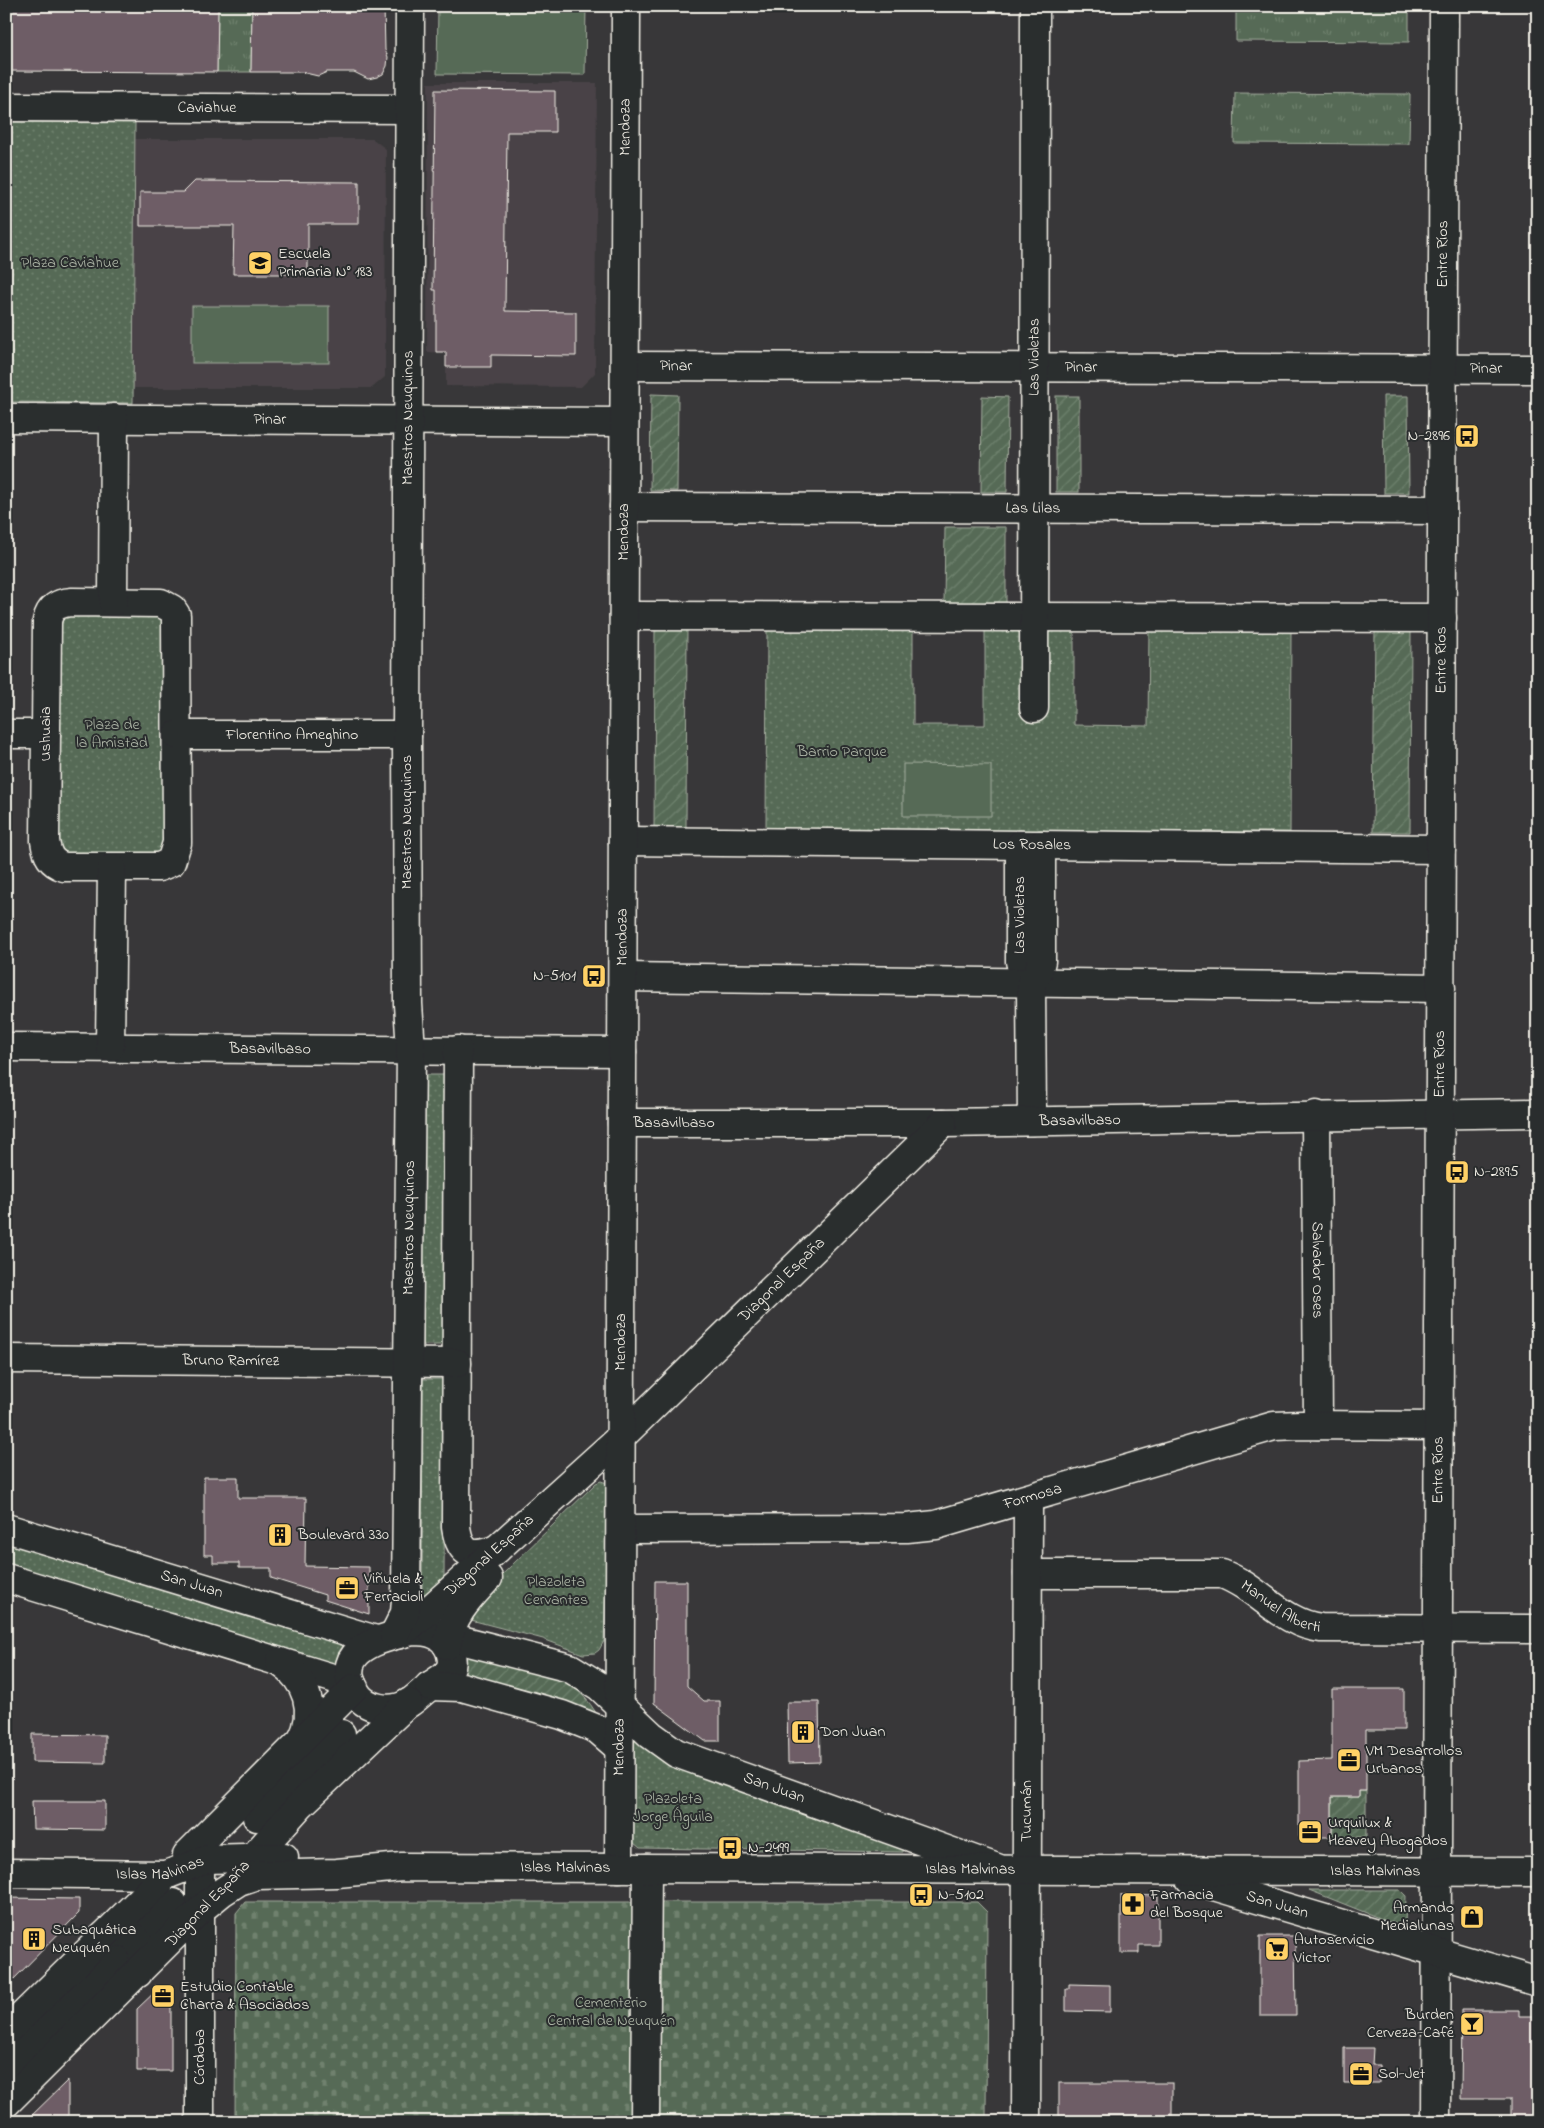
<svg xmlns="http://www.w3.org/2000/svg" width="1544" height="2128" viewBox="0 0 1544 2128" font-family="'Indie Flower',sans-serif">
	<defs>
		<pattern id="grass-tufts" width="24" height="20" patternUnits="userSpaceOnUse" patternTransform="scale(1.25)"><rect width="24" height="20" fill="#566b56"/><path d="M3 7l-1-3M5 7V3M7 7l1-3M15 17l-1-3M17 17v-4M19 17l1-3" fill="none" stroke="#6f816e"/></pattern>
		<pattern id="cemetery-stones" width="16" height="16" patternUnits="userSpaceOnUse" patternTransform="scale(1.25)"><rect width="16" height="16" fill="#566b56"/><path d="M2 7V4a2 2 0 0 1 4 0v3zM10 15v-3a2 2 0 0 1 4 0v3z" fill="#6f816e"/></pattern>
		<pattern id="park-dots" width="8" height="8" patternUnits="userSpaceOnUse" patternTransform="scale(1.25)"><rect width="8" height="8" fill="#566b56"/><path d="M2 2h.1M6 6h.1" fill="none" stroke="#6f816e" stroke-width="1.8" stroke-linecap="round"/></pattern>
		<pattern id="garden-furrows" width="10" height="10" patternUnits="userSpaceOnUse" patternTransform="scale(1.25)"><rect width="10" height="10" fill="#566b56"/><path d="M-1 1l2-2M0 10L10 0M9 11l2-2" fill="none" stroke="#6f816e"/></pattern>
	</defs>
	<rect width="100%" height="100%" fill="#383739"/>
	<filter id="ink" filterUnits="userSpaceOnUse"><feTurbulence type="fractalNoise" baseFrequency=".02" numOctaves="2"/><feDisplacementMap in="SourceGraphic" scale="10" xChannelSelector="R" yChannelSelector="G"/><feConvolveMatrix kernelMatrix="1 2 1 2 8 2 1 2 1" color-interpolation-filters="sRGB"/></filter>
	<g filter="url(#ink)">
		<g fill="#484246">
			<polygon points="428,83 597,83 595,373 581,387 446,386 446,353 427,352"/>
			<polygon points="135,139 373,139 386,149 385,377 372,388 133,388"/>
		</g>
		<g fill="url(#grass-tufts)" stroke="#a5ae9f">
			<polygon points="218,6 252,6 251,72 217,72"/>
			<polygon points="1236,6 1409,6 1409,42 1236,41"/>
			<polygon points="1235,93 1410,94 1409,144 1234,143"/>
		</g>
		<polygon fill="url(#cemetery-stones)" stroke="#a5ae9f" points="245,1902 977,1902 987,1912 986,2122 235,2122 236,1913"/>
		<g fill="url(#park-dots)" stroke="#a5ae9f">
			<polygon points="6,122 135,123 133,403 6,402"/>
			<polygon points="151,614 163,618 167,839 159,854 70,855 62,851 58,844 59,626 62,619 69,615"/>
			<polygon points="767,627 913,628 913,725 985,725 985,628 1074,628 1074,725 1148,726 1149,628 1291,629 1290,832 766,830"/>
			<polygon points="425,1075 445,1075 444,1345 423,1345"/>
			<polygon points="423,1379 445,1379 444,1579 422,1600"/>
			<polygon points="601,1481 607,1483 609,1489 604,1641 599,1650 595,1653 583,1654 543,1639 471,1620 469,1607 596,1483"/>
			<polygon points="6,1544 319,1635 345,1643 338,1653 335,1665 308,1655 6,1565"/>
			<polygon points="634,1735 904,1849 903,1852 640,1848 634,1843 633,1834"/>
		</g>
		<g fill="url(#garden-furrows)" stroke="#a5ae9f">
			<polygon points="651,394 678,395 677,491 650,490"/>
			<polygon points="982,396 1008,397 1007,492 981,492"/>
			<rect x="1056" y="396" width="23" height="96"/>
			<polygon points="1383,396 1408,396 1409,493 1384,493"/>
			<polygon points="945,527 1006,527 1006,604 944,603"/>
			<polygon points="655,627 687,627 686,829 654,829"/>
			<polygon points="1375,629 1411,629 1410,832 1373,832"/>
			<path d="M462,1647C514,1661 578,1668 601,1723L459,1673Z"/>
			<polygon points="1359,1791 1366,1791 1366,1837 1332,1837 1332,1797 1359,1797"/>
			<polygon points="1309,1890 1400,1890 1406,1896 1405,1924 1399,1926"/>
		</g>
		<g fill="#566b56" stroke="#a5ae9f">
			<polygon points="438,6 586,6 585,75 437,74"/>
			<rect x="192" y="306" width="137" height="57"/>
			<polygon points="903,764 991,765 991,816 903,816"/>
		</g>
		<g fill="#6e5d66" stroke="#f4f1e8">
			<polygon points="6,6 218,6 217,72 6,71"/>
			<polygon points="252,6 384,6 385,50 388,57 387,66 383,74 377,77 368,79 354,72 327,72 318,76 301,72 251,72"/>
			<polygon points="435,90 555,91 555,132 507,132 505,311 576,312 576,356 491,355 491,367 446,367 446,352 436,352 436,290 433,290"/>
			<polygon points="195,181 359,182 359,224 308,224 308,274 233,274 234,226 140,226 140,192 184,192"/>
			<polygon points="204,1477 238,1477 238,1498 306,1498 305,1566 369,1567 369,1614 325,1600 325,1595 271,1578 271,1568 239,1568 239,1563 213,1563 213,1555 204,1555"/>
			<polygon points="655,1581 687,1581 687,1686 704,1701 720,1701 720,1741 705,1741 654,1703"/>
			<polygon points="1332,1689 1404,1689 1404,1730 1366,1730 1366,1791 1359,1791 1359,1797 1332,1797 1332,1837 1299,1837 1299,1761 1332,1760"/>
			<polygon points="787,1702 819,1702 820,1762 788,1763"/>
			<polygon points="32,1734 105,1735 105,1763 32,1762"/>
			<polygon points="32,1801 105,1801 105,1830 33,1829"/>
			<polygon points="1121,1895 1158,1896 1158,1945 1139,1945 1139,1953 1121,1953"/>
			<polygon points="6,1898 79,1899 79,1913 6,1987"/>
			<polygon points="1260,1936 1295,1936 1296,2016 1260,2016"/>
			<polygon points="1069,1984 1110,1985 1110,2012 1066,2011 1066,1989 1069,1989"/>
			<polygon points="160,1987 171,1993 171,2071 137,2071 137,2009"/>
			<polygon points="1462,2010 1519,2010 1519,2016 1535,2016 1538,2122 1510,2122 1510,2099 1461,2099"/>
			<polygon points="1344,2048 1373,2048 1372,2065 1379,2065 1379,2083 1344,2083"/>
			<polygon points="68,2080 68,2122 25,2122"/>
			<rect x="1059" y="2083" width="113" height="33"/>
		</g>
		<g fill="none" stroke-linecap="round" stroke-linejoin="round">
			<defs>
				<g id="minor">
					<path id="s1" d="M6,107L409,109"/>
					<path id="s2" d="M625,366L1538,369"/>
					<path id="s3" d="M6,418L624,422"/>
					<path id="s4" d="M624,507L1442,510"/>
					<path d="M72,602L161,603L172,609L176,615L177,843L171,862L159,867H64C51,863 47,855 45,841L47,621C50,607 58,603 72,602Z"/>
					<polyline points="113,602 114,418"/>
					<polyline points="624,616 1442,618"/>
					<path id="s5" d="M1034,708L1035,6"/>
					<polyline points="6,734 46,734"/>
					<path id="s6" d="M177,735H407"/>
					<path id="s7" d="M623,841L1441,849"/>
					<polyline points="1020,845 1020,961 1023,973 1031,983"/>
					<polyline points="623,977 1441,988"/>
					<path id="s8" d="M6,1047L622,1052"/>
					<polyline points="110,1047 112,868"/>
					<path d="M458,1050L456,1527C460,1555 472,1559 497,1549"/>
					<path id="s9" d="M1316,1115L1318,1425"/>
					<polyline points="1032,1121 1031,983 1038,973 1041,961 1041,845"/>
					<path id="s10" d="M622,1123H943L1538,1113"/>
					<path id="s11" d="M6,1359L457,1363"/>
					<path id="s12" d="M6,1528L376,1640"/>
					<path id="s13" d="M621,1529L907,1528L936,1525L1274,1426L1302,1425L1439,1426"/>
					<path id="s14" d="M1028,1574H1222C1258,1587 1282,1624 1321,1628L1538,1629"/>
					<polyline points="6,1578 352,1684"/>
					<path d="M413,1631C429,1631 444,1634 450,1651C452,1657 453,1663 450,1669C446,1677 436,1681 430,1686C423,1691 417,1698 409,1703C392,1713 365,1710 355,1691C332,1649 383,1637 413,1631Z"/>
					<path id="s15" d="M434,1633L570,1668L599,1686L651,1735L676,1753L997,1868"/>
					<path id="s16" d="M400,1634L426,1613L621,1437L943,1123"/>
					<path id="s17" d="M394,1635L405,1613L406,1599L411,1050L408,1004L407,735L410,6"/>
					<path d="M447,1645C451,1616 469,1598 488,1578"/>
					<path d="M280,1662C307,1680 317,1711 302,1740"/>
					<polyline points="429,1686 462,1687 562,1715 597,1729 619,1748"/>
					<polyline points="257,1817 341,1734"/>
					<polyline points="200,1842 200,2122"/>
					<polyline points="187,1855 354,1688"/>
					<path id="s18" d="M619,1868L626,6"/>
					<polyline points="240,1872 301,1804 408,1703"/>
					<polyline points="6,2067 173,1903"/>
					<polyline points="645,2122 647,1868"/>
					<path id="s19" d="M1026,2122L1028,1500"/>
					<path id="s20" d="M1436,2122L1444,6"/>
				</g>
				<g id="major">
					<path id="s21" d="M6,1873L166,1875L208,1859L284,1857"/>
					<path id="s22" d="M1190,1879L1538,1982"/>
					<path d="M104,1936C132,1924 152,1946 138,1973"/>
					<polyline points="6,2032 166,1875"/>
					<path id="s23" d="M6,2103L200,1910L222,1892L239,1881L257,1875L337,1873L402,1867L1538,1872"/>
				</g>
			</defs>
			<use href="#minor" stroke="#f4f1e8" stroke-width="31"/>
			<use href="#major" stroke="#f4f1e8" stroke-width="31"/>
			<use href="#minor" stroke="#2a2d2e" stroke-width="28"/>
			<use href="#major" stroke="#2a2d2e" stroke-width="28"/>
		</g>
	</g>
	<defs>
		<symbol id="school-square" viewBox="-11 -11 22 22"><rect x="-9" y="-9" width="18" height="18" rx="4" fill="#ffd166" stroke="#2a2d2e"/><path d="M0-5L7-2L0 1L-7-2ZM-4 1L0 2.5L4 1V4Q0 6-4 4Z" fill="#111"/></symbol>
		<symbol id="bus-square" viewBox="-11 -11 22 22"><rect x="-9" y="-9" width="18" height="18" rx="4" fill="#ffd166" stroke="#2a2d2e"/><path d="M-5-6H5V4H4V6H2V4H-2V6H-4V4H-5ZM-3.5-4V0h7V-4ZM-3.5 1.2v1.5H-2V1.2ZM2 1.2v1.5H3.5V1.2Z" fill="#111"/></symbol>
		<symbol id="building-square" viewBox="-11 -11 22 22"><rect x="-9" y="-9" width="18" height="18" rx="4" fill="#ffd166" stroke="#2a2d2e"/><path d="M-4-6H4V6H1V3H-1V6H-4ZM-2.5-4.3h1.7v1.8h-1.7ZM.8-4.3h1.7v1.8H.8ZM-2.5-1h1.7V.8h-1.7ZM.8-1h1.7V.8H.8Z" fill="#111"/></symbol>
		<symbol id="office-square" viewBox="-11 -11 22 22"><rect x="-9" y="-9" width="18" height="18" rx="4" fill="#ffd166" stroke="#2a2d2e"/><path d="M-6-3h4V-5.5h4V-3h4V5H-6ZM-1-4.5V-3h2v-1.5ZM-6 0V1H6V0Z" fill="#111"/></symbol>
		<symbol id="pharmacy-square" viewBox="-11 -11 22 22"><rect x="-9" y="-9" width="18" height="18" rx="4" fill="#ffd166" stroke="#2a2d2e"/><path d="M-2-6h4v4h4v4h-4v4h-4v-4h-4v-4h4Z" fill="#111"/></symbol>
		<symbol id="shop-square" viewBox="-11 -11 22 22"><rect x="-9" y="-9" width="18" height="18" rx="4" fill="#ffd166" stroke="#2a2d2e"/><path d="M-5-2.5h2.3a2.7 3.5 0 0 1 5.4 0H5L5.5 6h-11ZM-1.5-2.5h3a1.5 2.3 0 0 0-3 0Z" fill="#111"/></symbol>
		<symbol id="supermarket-square" viewBox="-11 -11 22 22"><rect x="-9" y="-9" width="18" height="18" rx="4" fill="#ffd166" stroke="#2a2d2e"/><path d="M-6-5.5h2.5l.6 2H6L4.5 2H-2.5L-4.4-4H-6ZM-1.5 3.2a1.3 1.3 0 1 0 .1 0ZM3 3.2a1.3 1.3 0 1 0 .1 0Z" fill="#111"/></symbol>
		<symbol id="bar-square" viewBox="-11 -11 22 22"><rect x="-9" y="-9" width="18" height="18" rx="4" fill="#ffd166" stroke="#2a2d2e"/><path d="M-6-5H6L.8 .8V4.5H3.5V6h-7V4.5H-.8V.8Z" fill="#111"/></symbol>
	</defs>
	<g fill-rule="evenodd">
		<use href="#school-square" x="246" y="249" width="28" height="28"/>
		<use href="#bus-square" x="1453" y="422" width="28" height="28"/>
		<use href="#bus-square" x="580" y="962" width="28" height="28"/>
		<use href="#bus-square" x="1443" y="1158" width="28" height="28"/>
		<use href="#building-square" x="266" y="1521" width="28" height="28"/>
		<use href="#office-square" x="333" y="1574" width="28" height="28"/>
		<use href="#building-square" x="789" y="1718" width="28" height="28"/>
		<use href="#office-square" x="1335" y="1746" width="28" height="28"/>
		<use href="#office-square" x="1296" y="1818" width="28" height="28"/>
		<use href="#bus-square" x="716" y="1834" width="28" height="28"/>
		<use href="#bus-square" x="907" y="1881" width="28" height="28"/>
		<use href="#pharmacy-square" x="1119" y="1890" width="28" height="28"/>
		<use href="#shop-square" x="1458" y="1903" width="28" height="28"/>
		<use href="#building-square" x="20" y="1925" width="28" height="28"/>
		<use href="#supermarket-square" x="1263" y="1935" width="28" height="28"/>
		<use href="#office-square" x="149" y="1982" width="28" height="28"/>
		<use href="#bar-square" x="1458" y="2010" width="28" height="28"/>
		<use href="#office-square" x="1347" y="2060" width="28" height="28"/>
	</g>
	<g text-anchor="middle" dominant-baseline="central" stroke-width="4" stroke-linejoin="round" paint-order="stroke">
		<g font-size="16" fill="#f4f1e8" stroke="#2a2d2e">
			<text stroke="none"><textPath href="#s1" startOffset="201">Caviahue</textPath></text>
			<text stroke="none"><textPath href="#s18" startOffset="1741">Mendoza</textPath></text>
			<text stroke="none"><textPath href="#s20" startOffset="1868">Entre Ríos</textPath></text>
			<text stroke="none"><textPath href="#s5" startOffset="351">Las Violetas</textPath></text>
			<text stroke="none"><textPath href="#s2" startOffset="51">Pinar</textPath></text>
			<text stroke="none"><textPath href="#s2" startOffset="456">Pinar</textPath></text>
			<text stroke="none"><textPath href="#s2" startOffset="861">Pinar</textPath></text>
			<text stroke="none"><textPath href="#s17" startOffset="1220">Maestros Neuquinos</textPath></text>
			<text stroke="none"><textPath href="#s3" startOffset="264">Pinar</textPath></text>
			<text stroke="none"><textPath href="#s4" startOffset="409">Las Lilas</textPath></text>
			<text stroke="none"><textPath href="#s18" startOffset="1336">Mendoza</textPath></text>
			<text stroke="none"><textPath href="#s20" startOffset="1462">Entre Ríos</textPath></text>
			<text transform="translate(46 734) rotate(-90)">Ushuaia</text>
			<text stroke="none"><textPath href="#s6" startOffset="115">Florentino Ameghino</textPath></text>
			<text transform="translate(407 822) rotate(-90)">Maestros Neuquinos</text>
			<text stroke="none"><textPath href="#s7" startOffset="409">Los Rosales</textPath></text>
			<text transform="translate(1020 915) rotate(-90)">Las Violetas</text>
			<text stroke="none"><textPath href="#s18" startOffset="931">Mendoza</textPath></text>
			<text stroke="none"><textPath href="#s8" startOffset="264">Basavilbaso</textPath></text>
			<text stroke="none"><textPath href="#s20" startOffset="1058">Entre Ríos</textPath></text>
			<text stroke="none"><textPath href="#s10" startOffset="458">Basavilbaso</textPath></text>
			<text stroke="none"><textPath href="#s10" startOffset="52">Basavilbaso</textPath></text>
			<text stroke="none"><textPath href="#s17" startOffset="410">Maestros Neuquinos</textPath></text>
			<text stroke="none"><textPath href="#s9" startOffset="155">Salvador Oses</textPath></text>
			<text stroke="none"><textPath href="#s16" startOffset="521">Diagonal España</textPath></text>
			<text stroke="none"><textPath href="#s18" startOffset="526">Mendoza</textPath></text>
			<text stroke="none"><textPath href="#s11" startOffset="225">Bruno Ramírez</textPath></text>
			<text stroke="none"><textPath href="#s20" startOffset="652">Entre Ríos</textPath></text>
			<text stroke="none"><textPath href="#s13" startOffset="416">Formosa</textPath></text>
			<text stroke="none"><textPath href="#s16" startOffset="119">Diagonal España</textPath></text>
			<text stroke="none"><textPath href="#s12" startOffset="194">San Juan</textPath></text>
			<text stroke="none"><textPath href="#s14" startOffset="262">Manuel Alberti</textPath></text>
			<text stroke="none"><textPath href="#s18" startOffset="121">Mendoza</textPath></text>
			<text stroke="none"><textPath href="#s15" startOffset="381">San Juan</textPath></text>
			<text stroke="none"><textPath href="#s19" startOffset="311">Tucumán</textPath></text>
			<text stroke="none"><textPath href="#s21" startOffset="155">Islas Malvinas</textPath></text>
			<text stroke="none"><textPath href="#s23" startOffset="650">Islas Malvinas</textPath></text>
			<text stroke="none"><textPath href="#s23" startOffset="1055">Islas Malvinas</textPath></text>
			<text stroke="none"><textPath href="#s23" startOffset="1460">Islas Malvinas</textPath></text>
			<text transform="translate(208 1904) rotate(-46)">Diagonal España</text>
			<text stroke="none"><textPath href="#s22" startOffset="91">San Juan</textPath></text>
			<text transform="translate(200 2057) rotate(-90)">Córdoba</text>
		</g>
		<g font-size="16" fill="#f4f1e8" stroke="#2a2d2e" text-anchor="start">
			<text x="278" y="254">Escuela<tspan x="278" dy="18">Primaria N° 183</tspan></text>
			<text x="1450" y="436" text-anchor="end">N-2896</text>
			<text x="576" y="976" text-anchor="end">N-5101</text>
			<text x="1474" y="1172">N-2895</text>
			<text x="298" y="1535">Boulevard 330</text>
			<text x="364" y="1579">Viñuela &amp;<tspan x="364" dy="18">Ferracioli</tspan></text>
			<text x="820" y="1732">Don Juan</text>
			<text x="1366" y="1751">VM Desarrollos<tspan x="1366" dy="18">Urbanos</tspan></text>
			<text x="1328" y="1823">Urquilux &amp;<tspan x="1328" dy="18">Heavey Abogados</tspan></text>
			<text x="748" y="1848">N-2499</text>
			<text x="938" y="1895">N-5102</text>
			<text x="1150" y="1895">Farmacia<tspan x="1150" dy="18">del Bosque</tspan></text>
			<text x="1454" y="1908" text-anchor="end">Armando<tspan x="1454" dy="18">Medialunas</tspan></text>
			<text x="52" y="1930">Subaquática<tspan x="52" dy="18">Neuquén</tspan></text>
			<text x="1294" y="1940">Autoservicio<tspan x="1294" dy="18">Victor</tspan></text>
			<text x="180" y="1987">Estudio Contable<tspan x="180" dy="18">Charra &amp; Asociados</tspan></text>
			<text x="1454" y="2015" text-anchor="end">Burden<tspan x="1454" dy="18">Cerveza-Café</tspan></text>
			<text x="1378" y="2074">Sol-Jet</text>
		</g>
		<g font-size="16" fill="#adb5a6" stroke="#2a2d2e">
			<text x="70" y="263">Plaza Caviahue</text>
			<text x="112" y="725">Plaza de<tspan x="112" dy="18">la Amistad</tspan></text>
			<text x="842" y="752">Barrio Parque</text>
			<text x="556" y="1582">Plazoleta<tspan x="556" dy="18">Cervantes</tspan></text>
			<text x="673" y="1799">Plazoleta<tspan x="673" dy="18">Jorge Águila</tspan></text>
			<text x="611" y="2003">Cementerio<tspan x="611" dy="18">Central de Neuquén</tspan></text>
		</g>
	</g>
	<rect width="1544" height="2128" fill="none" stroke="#2a2d2e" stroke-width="25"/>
	<rect x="12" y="12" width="1519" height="2103" fill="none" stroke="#f4f1e8" stroke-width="2" filter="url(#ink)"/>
</svg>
